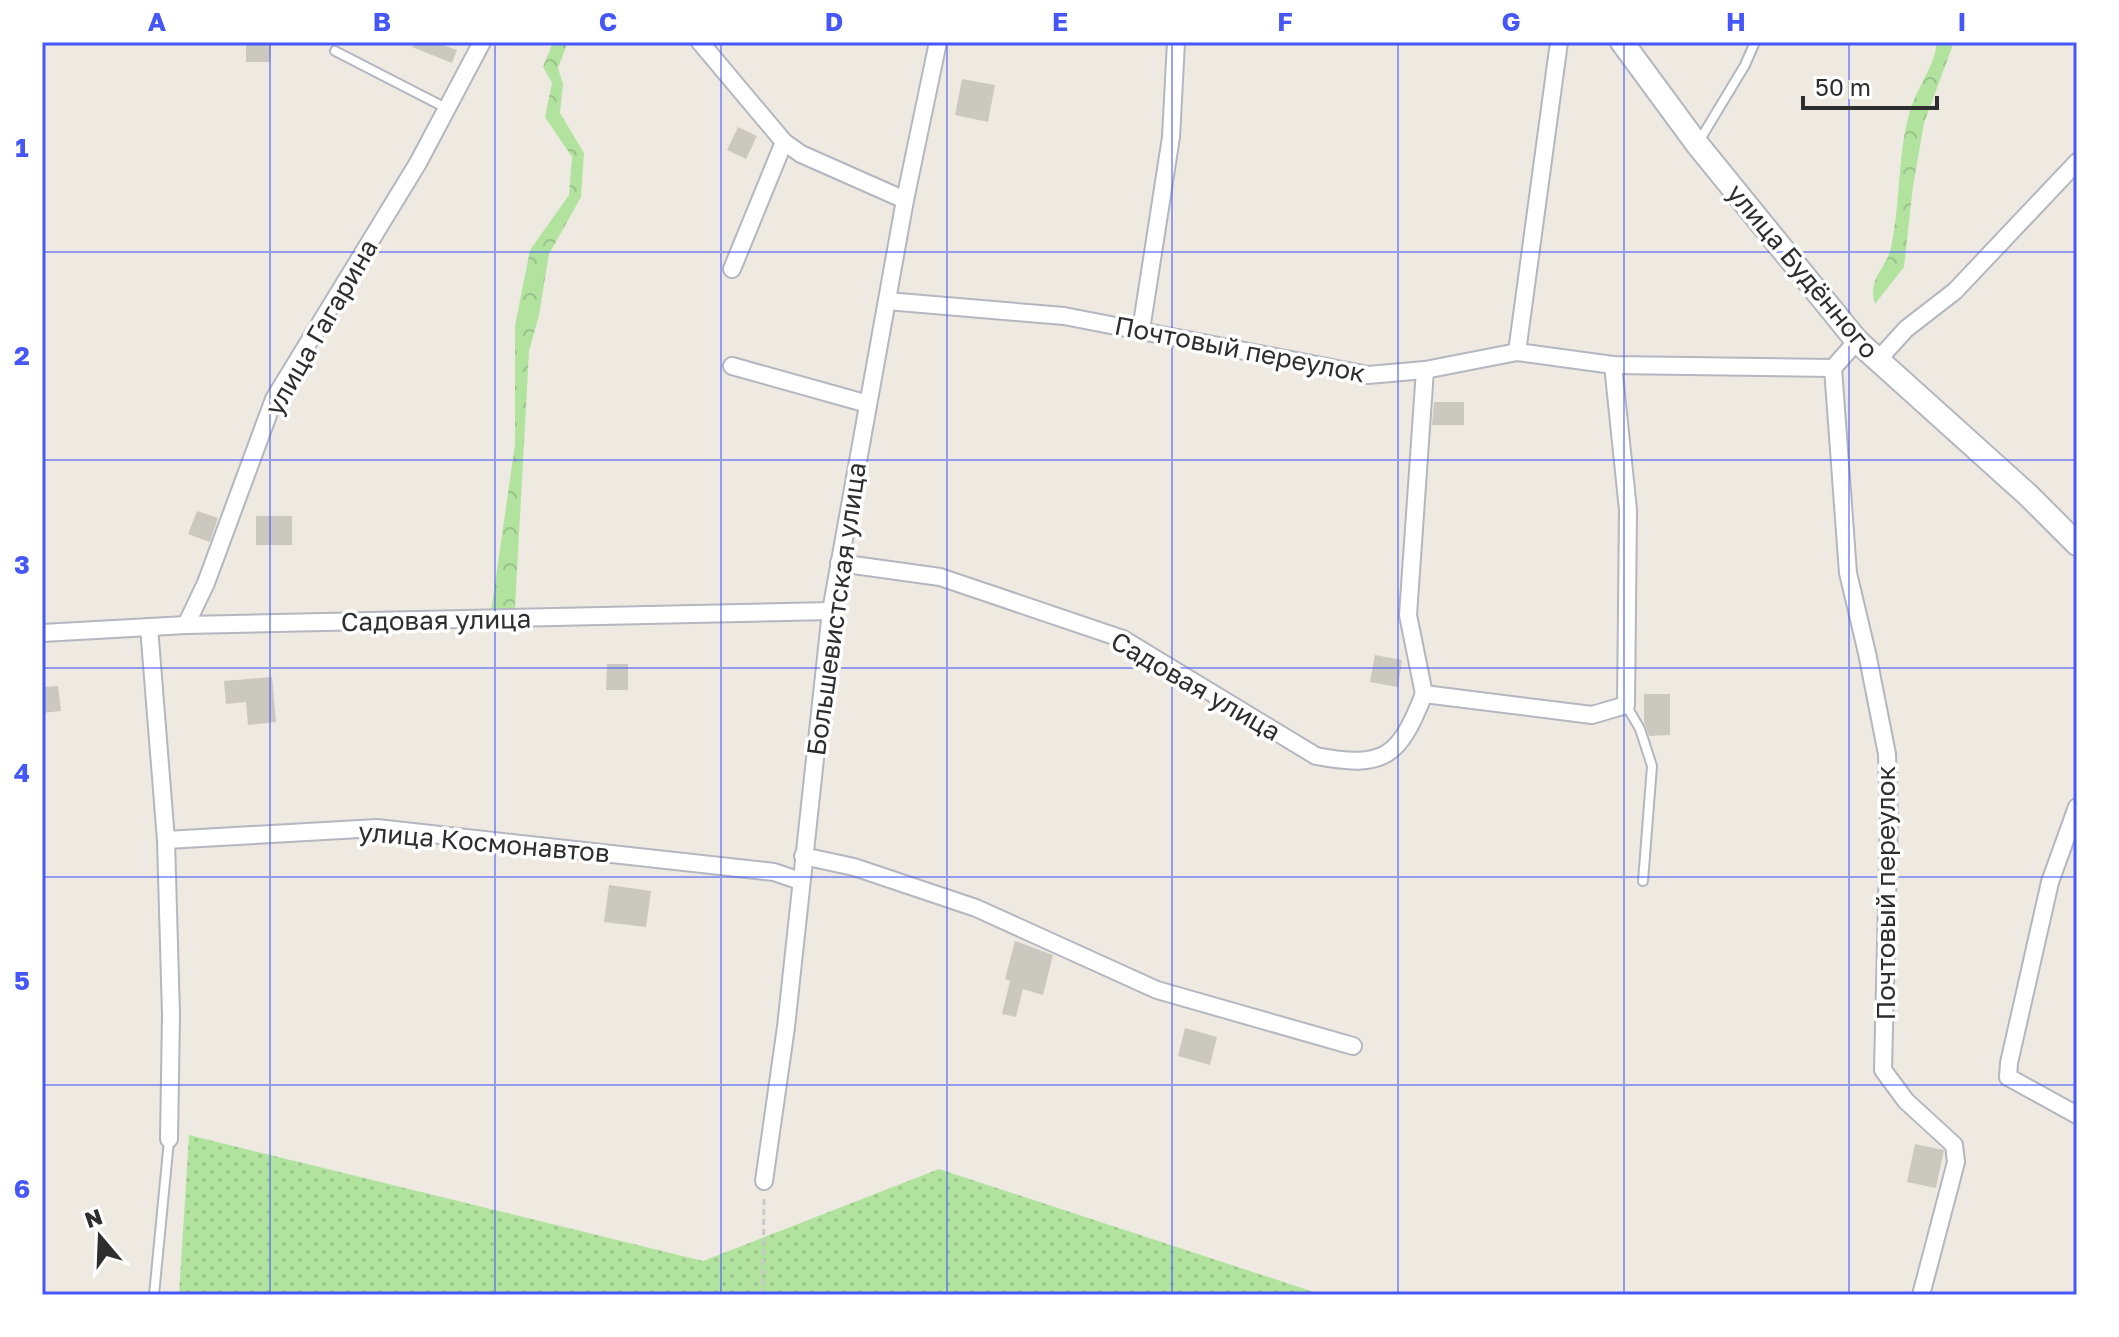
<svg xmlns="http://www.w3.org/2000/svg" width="2119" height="1337" viewBox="0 0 2119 1337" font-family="'Golos Text',sans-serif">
	<defs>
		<pattern id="grass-dots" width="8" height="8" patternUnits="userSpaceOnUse" patternTransform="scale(2)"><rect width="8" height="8" fill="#b1e39f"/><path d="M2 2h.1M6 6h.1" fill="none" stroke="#99c389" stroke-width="1.8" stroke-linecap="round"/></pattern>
		<pattern id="forest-crowns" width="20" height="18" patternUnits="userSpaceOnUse" patternTransform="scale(2)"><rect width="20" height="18" fill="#b1e39f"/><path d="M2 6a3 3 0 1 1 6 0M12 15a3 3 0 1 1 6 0" fill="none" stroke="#99c389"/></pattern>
	</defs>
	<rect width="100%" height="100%" fill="#efeae1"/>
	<polygon fill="url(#grass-dots)" points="189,1135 703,1261 939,1169 1323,1295 179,1295"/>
	<g fill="url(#forest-crowns)">
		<polygon points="553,42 568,42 558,68 563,84 560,113 584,153 581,197 549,254 539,315 529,351 515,608 491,612 515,444 515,326 530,250 569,195 572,157 545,117 552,83 543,67"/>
		<path d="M1937,42H1954L1924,123L1913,186L1904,267L1875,304C1867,277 1886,271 1891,247C1901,203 1897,155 1910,111C1917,87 1934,68 1937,42Z"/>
	</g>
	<g fill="#cbc8bf">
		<polygon points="246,42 271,42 270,62 246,62"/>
		<polygon points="414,42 435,42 457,50 452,63 412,47"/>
		<polygon points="962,79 995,85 988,122 955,115"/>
		<polygon points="738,127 757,136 746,159 727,150"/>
		<polygon points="1434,402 1464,402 1464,425 1432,425"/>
		<polygon points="197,511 218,518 210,542 188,534"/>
		<rect x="256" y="516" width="36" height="29"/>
		<polygon points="1375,655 1402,660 1398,687 1370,682"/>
		<polygon points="607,664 628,664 628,690 606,690"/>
		<polygon points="272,677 276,722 248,725 246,702 226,704 224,681"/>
		<polygon points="58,686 61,711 42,713 42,687"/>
		<polygon points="1644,694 1670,694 1670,735 1649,736 1644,722"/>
		<polygon points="609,885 651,891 646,927 604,922"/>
		<polygon points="1015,941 1053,955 1043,995 1023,989 1016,1017 1002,1014 1010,981 1005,979"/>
		<polygon points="1185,1028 1217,1037 1210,1065 1178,1056"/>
		<polygon points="1915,1144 1944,1150 1936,1188 1907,1182"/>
	</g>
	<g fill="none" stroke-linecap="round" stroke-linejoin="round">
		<defs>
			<g id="service">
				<polyline points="335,51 446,108"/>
				<polyline points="1698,143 1745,65 1755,42"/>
				<polyline points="1626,705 1640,729 1652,766 1643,881"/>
				<polyline points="154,1295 169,1140"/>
			</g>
			<g id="minor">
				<polyline points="700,42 784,142 801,154 905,200"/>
				<polyline points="732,269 784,142"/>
				<polyline points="887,301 1064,316 1368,375 1425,370 1517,352 1613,365 1833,368 1857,341"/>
				<polyline points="1141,330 1171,137 1176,42"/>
				<polyline points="1517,352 1559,42"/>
				<polyline points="1877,361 1906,329 1955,291 2077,162"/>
				<polyline points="732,366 868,404"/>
				<polyline points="1833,368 1848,573 1867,653 1887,754 1889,818 1883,1070 1906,1101 1954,1145 1956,1162 1921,1295"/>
				<path d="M839,563L940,577L1123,639L1316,756C1385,769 1399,757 1424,694"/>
				<polyline points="186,625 206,583 274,399 418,163 482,42"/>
				<polyline points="149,627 166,840 171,1015 169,1139"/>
				<polyline points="42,633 186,625 831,611"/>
				<polyline points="1424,694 1592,715 1626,705 1628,510 1613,365"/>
				<polyline points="1424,694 1408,615 1425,370"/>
				<polyline points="2077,807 2050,882 2009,1063 2008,1077 2077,1115"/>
				<polyline points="166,840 377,828 774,872 800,881"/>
				<polyline points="803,856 854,867 976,908 1157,990 1353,1046"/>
				<polyline points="764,1181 786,1027 831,611 905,200 938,42"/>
			</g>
			<polyline id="secondary" points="1622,42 1697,144 1857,341 2028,495 2077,544"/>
		</defs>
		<use href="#service" stroke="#b4b6c0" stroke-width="12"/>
		<use href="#minor" stroke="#b4b6c0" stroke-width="20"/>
		<use href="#secondary" stroke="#b4b6c0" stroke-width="26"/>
		<polyline stroke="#c9c9c9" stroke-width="3" stroke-dasharray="6 4" stroke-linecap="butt" points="763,1295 764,1199"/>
		<use href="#service" stroke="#fff" stroke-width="8"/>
		<use href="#minor" stroke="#fff" stroke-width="16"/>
		<use href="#secondary" stroke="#fff" stroke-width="22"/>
	</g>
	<path fill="none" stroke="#4558f7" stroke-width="2" stroke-opacity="0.55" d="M270,42V1295M495,42V1295M721,42V1295M947,42V1295M1172,42V1295M1398,42V1295M1624,42V1295M1849,42V1295M42,252H2077M42,460H2077M42,668H2077M42,877H2077M42,1085H2077"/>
	<g text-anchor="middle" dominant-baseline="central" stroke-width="7" stroke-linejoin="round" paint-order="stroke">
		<g font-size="26" fill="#2e2e2e" stroke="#fff">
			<text transform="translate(1803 271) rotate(50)">улица Будённого</text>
			<text transform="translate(321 327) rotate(-60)">улица Гагарина</text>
			<text transform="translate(1240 349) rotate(11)">Почтовый переулок</text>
			<text transform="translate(836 609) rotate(-82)">Большевистская улица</text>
			<text transform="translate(436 620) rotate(-1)">Садовая улица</text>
			<text transform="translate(1196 686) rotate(30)">Садовая улица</text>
			<text transform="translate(484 842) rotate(5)">улица Космонавтов</text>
			<text transform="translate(1885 893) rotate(-90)">Почтовый переулок</text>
		</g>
	</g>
	<rect width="2119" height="1337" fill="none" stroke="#ffffff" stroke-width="88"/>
	<g transform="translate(100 1237) rotate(341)" stroke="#ffffff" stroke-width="6" paint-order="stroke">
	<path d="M0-6L14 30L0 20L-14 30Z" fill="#2e2e2e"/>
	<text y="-12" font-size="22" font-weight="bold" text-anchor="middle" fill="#2e2e2e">N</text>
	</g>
	<path d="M1803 96v12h134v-12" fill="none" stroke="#2e2e2e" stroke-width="4"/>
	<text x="1815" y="96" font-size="24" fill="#2e2e2e" stroke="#ffffff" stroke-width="6" paint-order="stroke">50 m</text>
	<rect x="44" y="44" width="2031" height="1249" fill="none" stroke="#4558f7" stroke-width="3"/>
	<g font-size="26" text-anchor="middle" font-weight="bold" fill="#4558f7">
		<text x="157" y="31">A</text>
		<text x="382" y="31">B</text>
		<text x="608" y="31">C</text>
		<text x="834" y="31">D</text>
		<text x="1060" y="31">E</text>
		<text x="1285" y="31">F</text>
		<text x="1511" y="31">G</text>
		<text x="1736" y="31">H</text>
		<text x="1962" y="31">I</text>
		<text x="22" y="157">1</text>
		<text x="22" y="365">2</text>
		<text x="22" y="574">3</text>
		<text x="22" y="782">4</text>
		<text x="22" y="990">5</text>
		<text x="22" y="1198">6</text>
	</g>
</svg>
